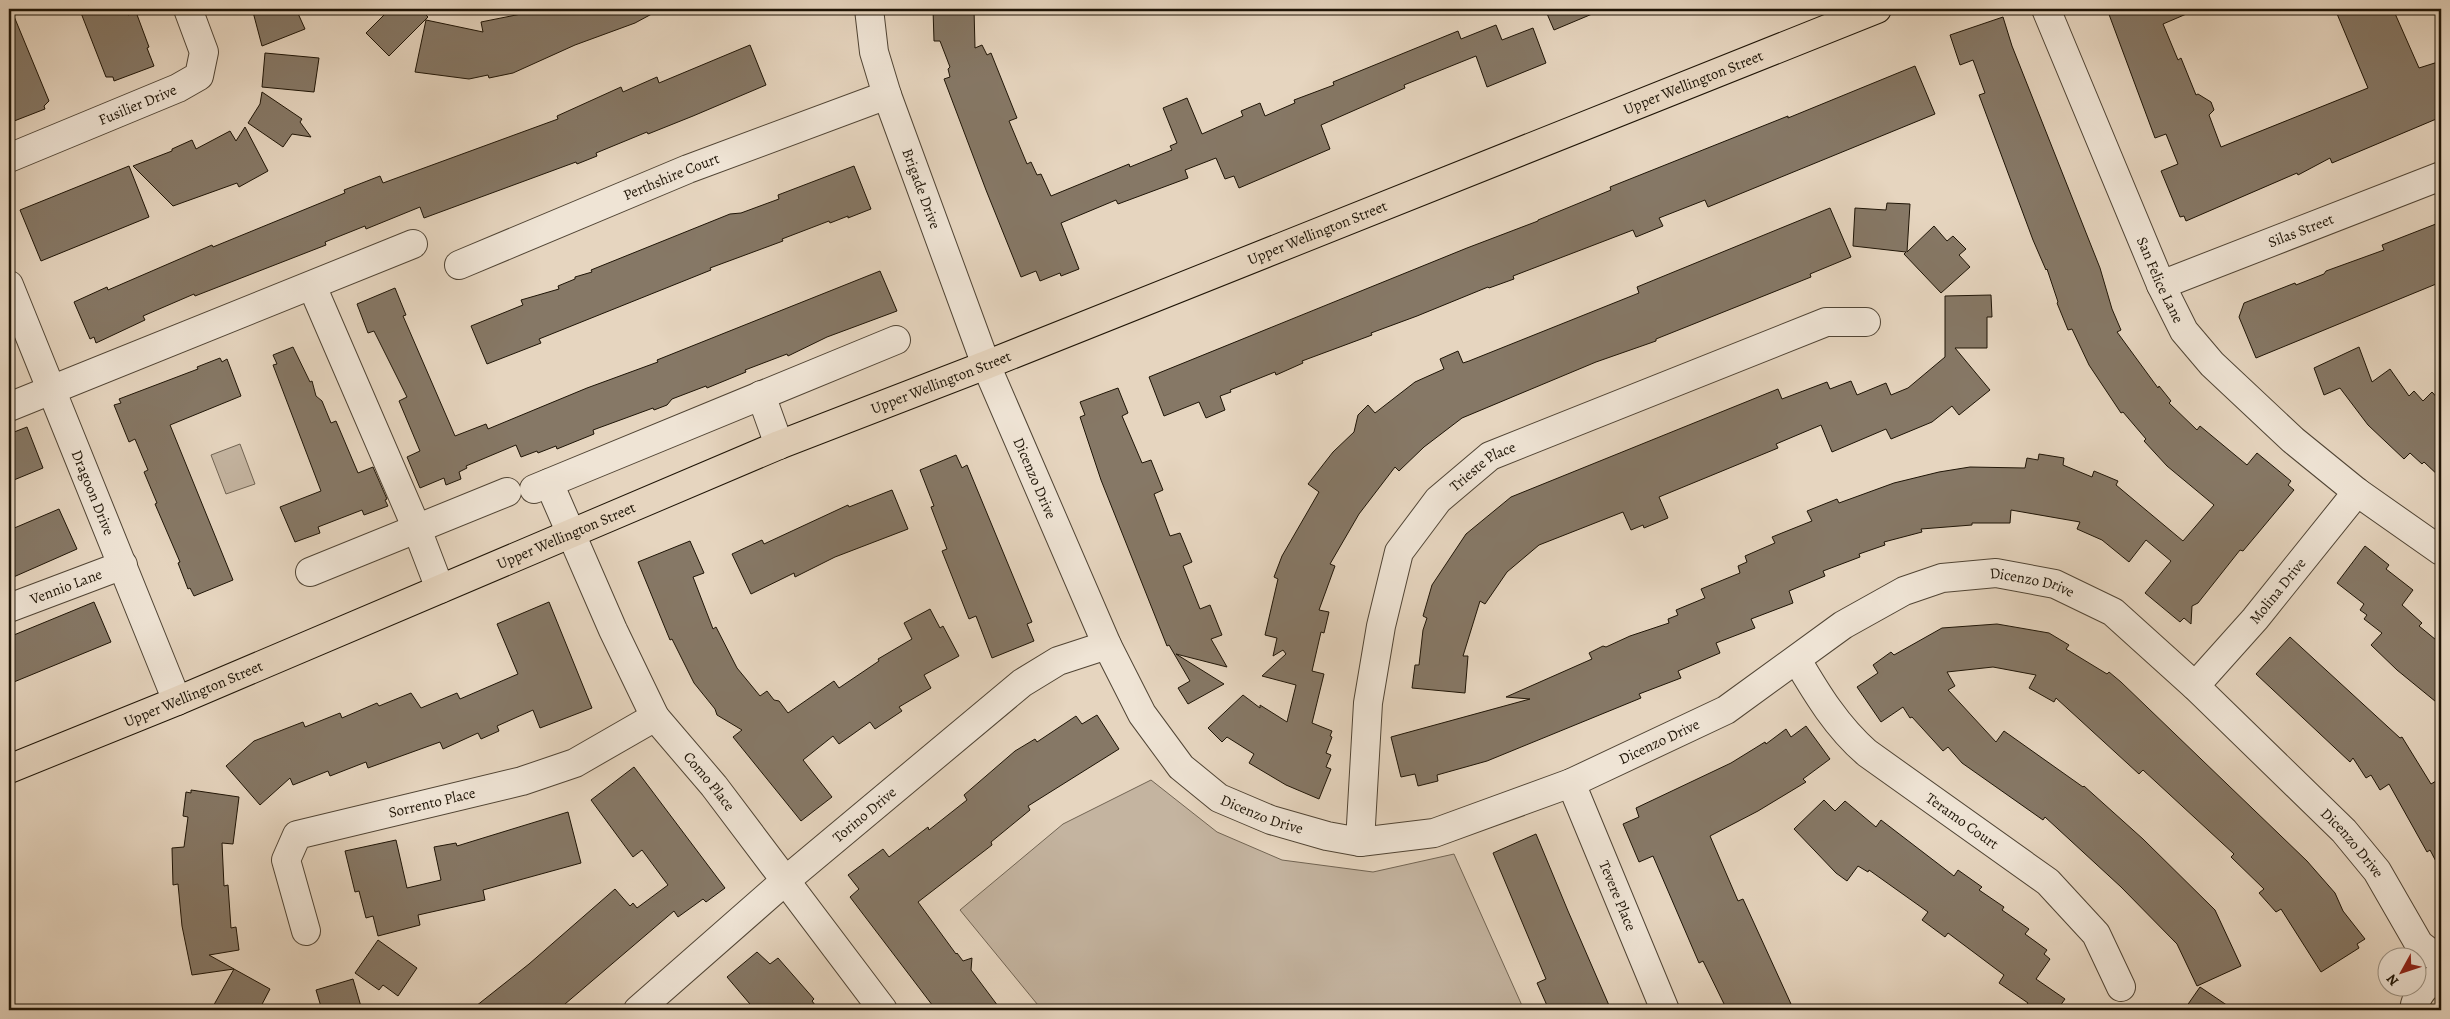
<svg xmlns="http://www.w3.org/2000/svg" width="2450" height="1019" viewBox="0 0 2450 1019" font-family="Alegreya,serif">
	<rect width="100%" height="100%" fill="#e6d5bf"/>
	<filter id="stains"><feTurbulence type="fractalNoise" baseFrequency=".004" numOctaves="4"/><feColorMatrix values="0 0 0 0 .2 0 0 0 0 .09 0 0 0 0 .02 0 0 0 .5 -.17"/></filter>
	<radialGradient id="worn" r=".72"><stop offset=".6" stop-color="#630" stop-opacity="0"/><stop offset="1" stop-color="#630" stop-opacity=".3"/></radialGradient>
	<g fill="#c4b4a0" stroke="#716453">
		<polygon points="240,444 255,484 226,494 211,455"/>
		<polygon points="1151,780 1217,832 1282,860 1373,872 1454,854 1524,1010 1042,1010 960,910 1063,824"/>
	</g>
	<g fill="#867866" stroke="#1e1406">
		<polygon points="9,9 11,9 49,101 44,106 45,109 9,123"/>
		<polygon points="92,9 125,9 128,15 136,12 149,47 147,48 154,66 114,81 113,77 106,77 81,13"/>
		<polygon points="262,9 296,9 305,29 262,46 253,12"/>
		<polygon points="390,9 420,9 428,17 389,56 366,33"/>
		<polygon points="524,9 661,9 635,23 575,45 513,73 489,78 488,75 469,79 415,72 426,20 483,32 481,22 526,13"/>
		<polygon points="933,9 974,9 975,48 982,45 987,55 991,53 1017,118 1009,121 1027,164 1031,162 1037,175 1041,174 1051,196 1129,164 1130,167 1172,150 1170,146 1177,143 1163,108 1187,98 1202,134 1243,116 1241,111 1260,103 1265,116 1295,103 1294,100 1334,85 1333,82 1458,31 1461,39 1496,25 1502,40 1533,28 1546,63 1487,87 1476,56 1404,85 1405,88 1321,125 1330,149 1239,188 1234,176 1225,179 1216,158 1185,170 1188,178 1118,204 1116,200 1061,223 1079,269 1061,276 1060,273 1040,281 1036,271 1021,277 986,190 944,79 950,77 948,69 950,67 940,41 934,41"/>
		<polygon points="1545,9 1604,9 1554,30"/>
		<polygon points="2107,9 2198,9 2163,24 2178,60 2181,58 2196,95 2198,94 2211,102 2214,110 2209,115 2221,147 2368,88 2335,9 2393,9 2419,68 2441,61 2441,117 2332,163 2330,158 2298,175 2297,173 2186,221 2184,216 2180,217 2161,171 2178,164 2166,134 2155,138"/>
		<polygon points="2003,17 2012,46 2100,268 2112,309 2121,330 2117,332 2158,388 2159,386 2171,401 2169,403 2197,430 2200,426 2247,465 2257,453 2291,481 2288,485 2294,490 2243,551 2240,550 2198,603 2192,606 2191,624 2184,618 2180,622 2145,593 2171,561 2146,540 2129,562 2102,540 2077,529 2080,522 2011,510 2010,523 1972,523 1972,525 1921,529 1922,532 1884,542 1885,545 1859,554 1860,557 1823,571 1825,576 1789,591 1793,603 1751,619 1755,628 1716,643 1720,653 1678,671 1681,678 1639,694 1641,698 1487,761 1437,775 1438,781 1418,786 1415,774 1401,777 1391,737 1530,699 1506,697 1592,659 1589,653 1603,646 1606,647 1630,636 1669,623 1668,619 1678,615 1676,610 1705,598 1701,589 1740,573 1738,566 1747,562 1745,556 1775,543 1772,537 1812,521 1807,511 1837,499 1839,503 1894,483 1939,472 1970,467 2025,468 2027,458 2038,460 2039,454 2064,458 2063,465 2092,477 2094,471 2118,481 2116,485 2183,541 2214,505 2167,466 2144,441 2146,439 2123,412 2121,413 2089,365 2072,329 2068,330 2057,303 2058,302 2047,269 2046,270 2033,240 1979,95 1985,93 1973,60 1960,65 1950,35"/>
		<polygon points="750,45 766,85 693,116 648,134 647,132 596,153 597,156 577,164 576,162 424,218 420,207 366,229 365,226 325,242 326,245 195,296 194,294 143,316 145,320 96,343 94,337 90,339 74,302 107,287 108,290 212,245 213,247 345,193 344,190 380,176 383,183 558,119 557,116 621,87 623,92 657,77 659,83"/>
		<polygon points="265,53 319,58 314,92 262,87"/>
		<polygon points="1915,66 1935,114 1708,207 1705,200 1659,218 1663,226 1636,237 1633,230 1513,276 1514,279 1489,288 1488,287 1417,316 1371,333 1372,335 1302,361 1303,363 1276,375 1275,372 1230,390 1231,392 1220,396 1225,410 1206,418 1199,402 1164,416 1149,377 1467,248 1538,221 1538,220 1611,190 1610,187 1788,116 1788,118"/>
		<polygon points="262,92 302,119 300,122 311,137 292,134 283,147 248,123 260,104"/>
		<polygon points="245,127 268,171 239,187 237,183 173,206 133,166 172,151 172,149 192,140 196,149 230,131 236,141"/>
		<polygon points="129,166 149,217 41,261 20,210"/>
		<polygon points="854,166 871,209 848,218 848,216 830,223 829,221 782,239 783,241 710,268 711,270 539,339 541,343 487,364 471,326 523,305 521,300 559,289 558,286 575,279 575,277 592,272 591,270 730,214 741,213 779,199 778,195"/>
		<polygon points="1887,203 1910,204 1907,252 1934,226 1947,241 1953,236 1966,249 1959,255 1970,267 1941,293 1904,254 1906,252 1853,246 1855,208 1886,210"/>
		<polygon points="1830,208 1851,257 1810,274 1811,277 1656,339 1656,341 1596,362 1462,418 1424,447 1399,471 1395,467 1359,514 1330,564 1335,566 1319,610 1329,612 1324,633 1321,632 1312,671 1324,674 1312,723 1332,731 1330,736 1332,737 1326,753 1331,755 1326,767 1331,769 1319,799 1286,785 1249,763 1254,754 1227,737 1222,742 1208,728 1243,695 1260,708 1260,705 1287,722 1296,685 1262,676 1286,654 1283,650 1273,656 1277,638 1265,635 1278,579 1274,577 1282,556 1319,492 1308,484 1333,452 1354,432 1358,415 1368,405 1375,413 1415,382 1444,369 1440,359 1458,351 1463,363 1469,361 1639,293 1637,287"/>
		<polygon points="2441,222 2441,282 2256,358 2239,317 2244,303 2295,283 2296,285 2324,274 2326,271 2384,250 2382,245"/>
		<polygon points="880,271 897,311 827,337 788,356 787,354 745,370 746,372 707,388 706,386 672,399 667,405 654,410 653,408 593,430 594,434 557,449 556,446 538,453 537,451 521,457 516,445 466,466 467,468 459,472 461,479 446,485 444,478 420,488 407,457 420,451 399,401 407,397 374,331 368,333 357,304 395,288 406,315 403,316 455,436 486,424 488,429 587,388 658,362 657,360"/>
		<polygon points="1991,295 1992,317 1987,317 1987,348 1955,348 1990,390 1959,415 1952,406 1932,422 1891,439 1886,429 1832,452 1821,425 1776,444 1778,448 1659,497 1668,518 1644,528 1643,525 1631,530 1623,512 1539,545 1507,572 1485,604 1480,601 1463,656 1468,656 1465,693 1412,688 1415,665 1419,665 1423,630 1427,618 1423,616 1432,585 1466,534 1511,497 1778,389 1782,399 1827,382 1830,389 1851,381 1857,395 1886,383 1891,395 1908,388 1945,357 1945,296"/>
		<polygon points="293,347 310,382 312,381 316,396 322,401 331,423 336,421 358,473 373,467 387,499 385,500 388,506 364,515 362,510 318,527 320,533 295,542 280,507 321,491 273,365 277,364 273,355"/>
		<polygon points="2359,347 2372,382 2390,369 2409,396 2414,391 2423,401 2432,392 2441,402 2441,478 2424,462 2422,464 2410,453 2404,459 2368,425 2340,388 2324,395 2314,368"/>
		<polygon points="220,358 222,362 227,359 241,396 170,425 233,580 194,596 190,588 188,589 178,563 180,562 155,504 157,503 144,472 148,470 135,439 129,442 114,405 121,403 119,399 198,369 197,367"/>
		<polygon points="1118,388 1128,413 1122,416 1142,463 1151,460 1163,490 1154,494 1170,536 1180,533 1192,562 1183,566 1200,609 1210,605 1222,635 1211,639 1227,667 1176,654 1224,684 1188,704 1178,688 1190,681 1169,645 1167,646 1101,480 1080,417 1085,415 1080,402"/>
		<polygon points="27,427 43,468 9,482 9,434"/>
		<polygon points="956,455 962,468 967,465 1032,622 1027,624 1034,641 992,658 976,616 969,619 942,551 947,549 931,507 934,506 920,470"/>
		<polygon points="892,490 908,529 835,557 795,577 794,573 751,594 732,554 762,540 764,544 848,505 849,507"/>
		<polygon points="59,509 77,549 9,579 9,528 12,529"/>
		<polygon points="690,541 704,573 693,577 713,629 716,627 737,668 760,696 767,691 774,700 779,701 788,713 834,681 839,688 879,661 878,659 912,639 904,623 930,609 940,628 943,626 959,656 924,675 931,688 899,707 902,711 875,729 870,722 839,744 833,736 803,760 832,797 801,821 733,737 742,730 717,715 715,709 694,683 672,639 670,640 638,562"/>
		<polygon points="2365,546 2389,565 2386,569 2413,590 2402,605 2422,623 2419,626 2441,644 2441,706 2397,670 2371,645 2382,633 2364,619 2367,615 2360,610 2364,604 2337,583"/>
		<polygon points="94,602 111,642 9,684 9,637"/>
		<polygon points="549,602 592,708 540,728 533,710 497,726 499,731 481,739 478,733 443,749 440,742 368,768 366,762 330,776 328,771 293,785 290,778 260,805 226,766 254,741 303,722 305,727 340,713 342,718 377,703 379,706 411,693 421,708 457,693 460,699 518,674 497,624"/>
		<polygon points="1997,624 2049,633 2069,645 2066,649 2107,674 2109,672 2121,682 2307,861 2335,893 2343,911 2365,939 2357,944 2359,948 2321,972 2281,909 2276,912 2259,893 2264,889 2231,857 2234,854 2143,770 2139,774 2056,698 2054,702 2029,688 2036,675 1993,667 1947,672 1955,686 1948,690 1996,742 2004,731 2083,787 2084,786 2143,839 2215,910 2241,966 2197,986 2177,944 2121,887 2045,817 2043,820 1962,763 1948,747 1943,751 1912,717 1910,718 1903,707 1881,722 1857,687 1878,673 1873,665 1891,652 1894,655 1942,628"/>
		<polygon points="2290,637 2400,738 2402,737 2431,784 2441,778 2441,871 2430,850 2427,852 2389,784 2380,790 2371,775 2366,778 2353,758 2350,762 2256,674"/>
		<polygon points="1097,715 1119,749 1028,806 1030,810 991,842 992,845 918,902 956,954 957,953 963,961 972,958 971,970 1001,1010 936,1010 850,897 859,889 848,875 883,849 889,857 928,827 929,830 967,800 964,795 1015,751 1035,739 1037,742 1076,716 1082,724"/>
		<polygon points="1806,726 1830,759 1803,779 1806,782 1758,811 1710,836 1738,901 1743,899 1791,1004 1774,1010 1727,1010 1703,961 1699,963 1653,856 1639,862 1623,824 1639,817 1636,808 1731,763 1765,742 1766,744 1786,729 1791,737"/>
		<polygon points="634,767 725,888 706,902 703,899 678,917 674,911 558,1010 471,1010 529,964 615,889 630,906 633,903 637,908 668,885 642,850 633,857 591,800"/>
		<polygon points="191,790 239,797 233,844 222,843 224,886 228,885 231,928 236,927 239,950 209,955 234,969 192,975 182,926 178,884 173,885 172,848 184,847 188,817 183,816 186,792 191,793"/>
		<polygon points="1824,800 1835,811 1845,801 1876,827 1881,820 1954,876 1958,870 1982,887 1979,890 2004,907 2002,910 2029,929 2025,934 2047,950 2044,954 2050,959 2036,979 2065,999 2057,1010 2023,1010 2028,1003 1999,983 2004,975 1948,933 1945,937 1922,920 1928,912 1869,870 1868,872 1858,866 1847,881 1836,873 1794,829"/>
		<polygon points="568,812 581,863 483,890 485,900 418,915 420,925 378,936 373,916 366,918 359,891 355,892 345,851 396,840 407,888 441,880 434,847 456,843 457,846"/>
		<polygon points="1536,834 1568,911 1611,1010 1549,1010 1537,983 1546,979 1493,853"/>
		<polygon points="378,940 417,968 398,996 383,985 379,990 355,973"/>
		<polygon points="757,952 770,964 778,958 814,999 812,1001 819,1010 755,1010 727,977"/>
		<polygon points="234,969 270,989 259,1010 211,1010"/>
		<polygon points="353,979 362,1010 322,1010 316,990"/>
		<polygon points="2200,987 2234,1010 2184,1010"/>
	</g>
	<g fill="none" stroke-linecap="round" stroke-linejoin="round">
		<defs>
			<g id="minor">
				<path id="s1" d="M869,9L874,52L887,95L986,365L1107,645L1142,714L1181,767L1219,798L1271,820L1327,836L1360,842L1434,833L1571,783L1726,710L1843,625L1904,591L1942,578L1996,573L2055,584L2113,612L2195,686L2344,831L2377,871L2419,944L2441,961"/>
				<path id="s2" d="M2046,9L2161,285L2184,331L2212,364L2293,440L2357,492L2441,551"/>
				<path id="s3" d="M9,158L178,88L199,76L204,52L188,9"/>
				<path id="s4" d="M459,265L688,169L887,95"/>
				<path id="s5" d="M9,285L177,701"/>
				<path id="s6" d="M2161,285L2441,176"/>
				<polyline points="312,286 417,529 440,589"/>
				<polyline points="761,395 779,445"/>
				<polyline points="9,407 413,244"/>
				<path id="s7" d="M549,483L613,630L655,717L714,786L883,1010"/>
				<polyline points="534,489 896,340"/>
				<polyline points="310,572 507,492"/>
				<path id="s8" d="M9,608L123,565"/>
				<path id="s9" d="M1797,660C1817,694 1837,727 1867,753L2048,882L2096,934L2121,987"/>
				<path id="s10" d="M2195,686L2255,619L2357,492"/>
				<path id="s11" d="M1571,783L1665,1010"/>
				<path id="s12" d="M1360,842L1368,703L1381,626L1399,552L1438,500L1490,456L1826,322H1866"/>
				<path id="s13" d="M306,931L286,860L297,835L522,781L575,763L655,717"/>
				<path id="s14" d="M638,1010L785,881L1022,683L1058,661L1107,645"/>
				<path d="M2414,1010C2416,993 2427,983 2441,976"/>
			</g>
			<g id="major">
				<path id="s15" d="M9,769L177,701L779,445L986,365L1877,9"/>
			</g>
		</defs>
		<use href="#minor" stroke="#504434" stroke-width="30"/>
		<use href="#major" stroke="#1e1406" stroke-width="30"/>
		<use href="#minor" stroke="#efe4d5" stroke-width="28"/>
		<use href="#major" stroke="#e6d5bf" stroke-width="28"/>
	</g>
	<g text-anchor="middle" dominant-baseline="central" stroke-width="4.5" stroke-linejoin="round" paint-order="stroke">
		<g font-size="15" fill="#1e1406" stroke="#efe4d5">
			<text stroke="none"><textPath href="#s15" startOffset="1819">Upper Wellington Street</textPath></text>
			<text stroke="none"><textPath href="#s3" startOffset="139">Fusilier Drive</textPath></text>
			<text stroke="none"><textPath href="#s4" startOffset="230">Perthshire Court</textPath></text>
			<text stroke="none"><textPath href="#s1" startOffset="188">Brigade Drive</textPath></text>
			<text stroke="none"><textPath href="#s6" startOffset="150">Silas Street</textPath></text>
			<text stroke="none"><textPath href="#s15" startOffset="1414">Upper Wellington Street</textPath></text>
			<text stroke="none"><textPath href="#s2" startOffset="294">San Felice Lane</textPath></text>
			<text stroke="none"><textPath href="#s15" startOffset="1009">Upper Wellington Street</textPath></text>
			<text stroke="none"><textPath href="#s12" startOffset="415">Trieste Place</textPath></text>
			<text stroke="none"><textPath href="#s1" startOffset="499">Dicenzo Drive</textPath></text>
			<text stroke="none"><textPath href="#s5" startOffset="224">Dragoon Drive</textPath></text>
			<text stroke="none"><textPath href="#s15" startOffset="604">Upper Wellington Street</textPath></text>
			<text stroke="none"><textPath href="#s1" startOffset="1759">Dicenzo Drive</textPath></text>
			<text stroke="none"><textPath href="#s8" startOffset="61">Vennio Lane</textPath></text>
			<text stroke="none"><textPath href="#s10" startOffset="126">Molina Drive</textPath></text>
			<text stroke="none"><textPath href="#s15" startOffset="199">Upper Wellington Street</textPath></text>
			<text stroke="none"><textPath href="#s1" startOffset="1339">Dicenzo Drive</textPath></text>
			<text stroke="none"><textPath href="#s7" startOffset="341">Como Place</textPath></text>
			<text stroke="none"><textPath href="#s13" startOffset="240">Sorrento Place</textPath></text>
			<text stroke="none"><textPath href="#s1" startOffset="919">Dicenzo Drive</textPath></text>
			<text stroke="none"><textPath href="#s14" startOffset="299">Torino Drive</textPath></text>
			<text stroke="none"><textPath href="#s9" startOffset="234">Teramo Court</textPath></text>
			<text stroke="none"><textPath href="#s1" startOffset="2179">Dicenzo Drive</textPath></text>
			<text stroke="none"><textPath href="#s11" startOffset="122">Tevere Place</textPath></text>
		</g>
	</g>
	<rect width="2450" height="1019" fill="none" stroke="#e6d5bf" stroke-width="30"/>
	<rect x="10" y="10" width="2430" height="999" fill="none" stroke="#1e1406" stroke-width="2.5"/>
	<rect x="15" y="15" width="2420" height="989" fill="none" stroke="#1e1406"/>
	<g transform="translate(2402 972) rotate(230)"><circle r="24" fill="#efe4d5" stroke="#9b9182"/>
	<path d="M0-4L9 19L0 12L-9 19Z" fill="#8f2418"/>
	<text y="-8" font-size="14" font-weight="bold" text-anchor="middle" fill="#1e1406">N</text>
	</g>
	<rect width="100%" height="100%" filter="url(#stains)"/>
	<rect width="100%" height="100%" fill="url(#worn)"/>
</svg>
